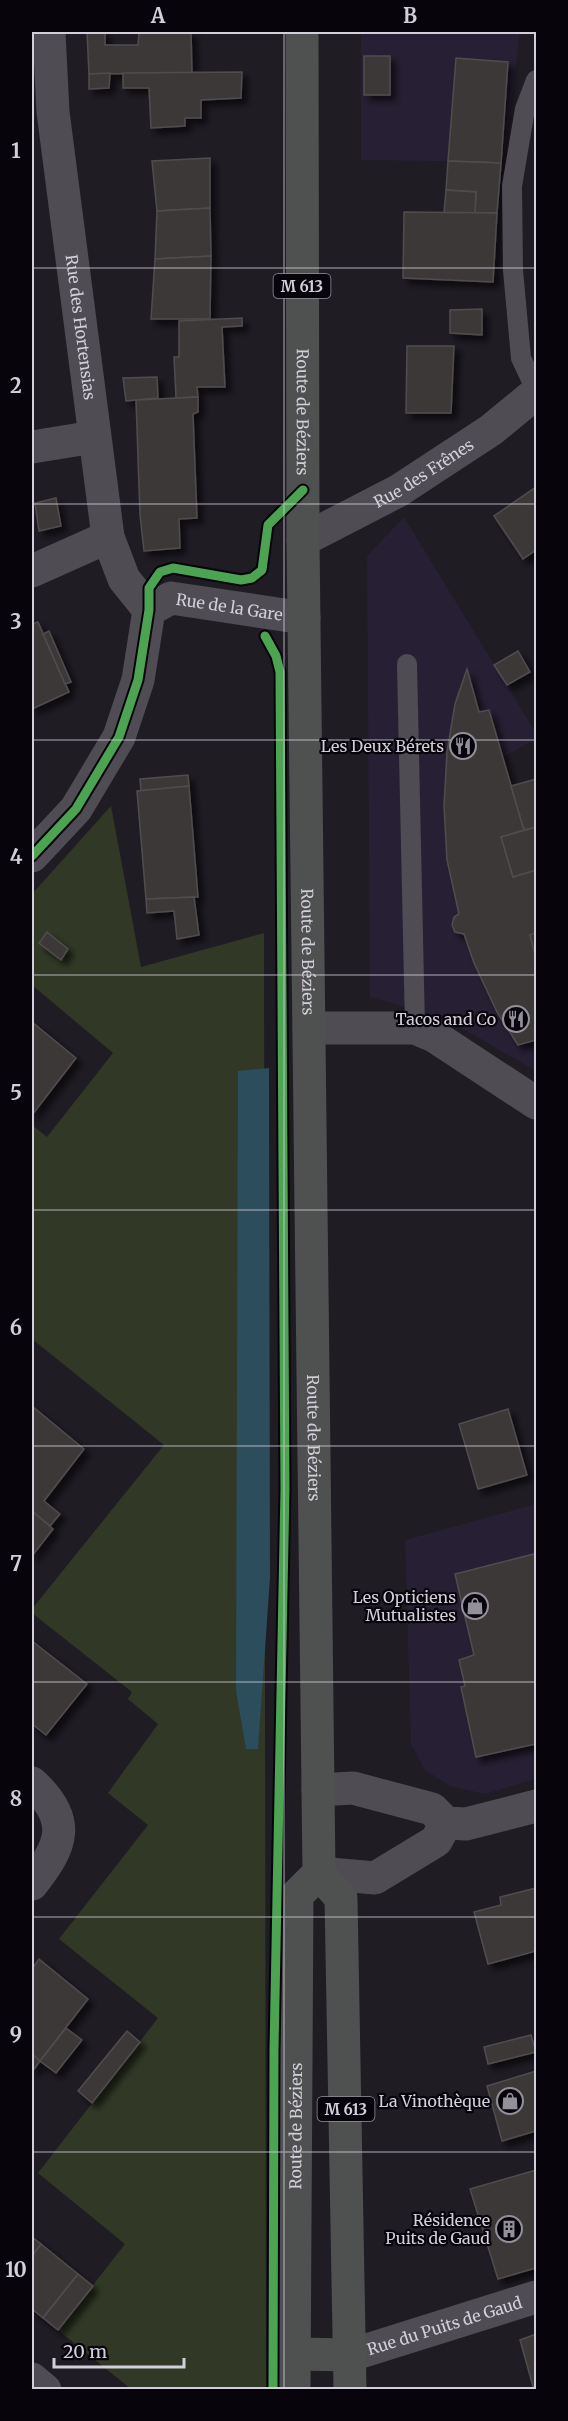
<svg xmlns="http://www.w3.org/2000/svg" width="568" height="2421" viewBox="0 0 568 2421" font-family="Merriweather,serif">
	<defs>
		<filter id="shadow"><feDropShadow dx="5.5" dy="5.5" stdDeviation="3" flood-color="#0009"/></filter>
	</defs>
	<rect width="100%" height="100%" fill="#1f1c24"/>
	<g fill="#271f33">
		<polygon points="361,32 520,32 504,162 361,160"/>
		<polygon points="404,517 536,733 536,739 503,757 524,830 536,827 536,1071 446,1019 370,997 367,556"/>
		<polygon points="536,1504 536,1779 485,1794 450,1786 425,1770 411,1744 405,1540"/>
	</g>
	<polygon fill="#313926" points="111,806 141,967 264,933 266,2389 131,2389 58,2330 125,2244 38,2173 158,2018 59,1939 148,1825 108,1793 158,1724 128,1699 132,1692 32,1613 32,1609 164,1445 32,1339 32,1125 47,1137 113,1053 32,985 32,894"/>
	<polygon fill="#2b4d5c" points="269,1068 270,1578 258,1749 246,1749 236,1691 238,1071"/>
	<g fill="#3d3939" stroke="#514c4d" stroke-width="1.5" filter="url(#shadow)">
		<polygon points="87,32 105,32 105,45 138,45 139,32 191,32 192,73 89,74"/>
		<rect x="364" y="56" width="26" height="39"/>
		<polygon points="456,58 508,62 501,163 448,161"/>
		<polygon points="242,72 241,98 201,100 201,118 185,118 185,126 151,128 149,88 123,88 123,73"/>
		<polygon points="110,73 109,88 89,89 89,74"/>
		<polygon points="210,158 210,208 157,211 152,161"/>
		<polygon points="448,161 501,163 497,213 475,213 476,192 446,190"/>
		<polygon points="446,190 476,192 475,213 444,213"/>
		<polygon points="210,208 211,256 155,259 157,211"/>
		<polygon points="404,212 497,213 493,282 403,278"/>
		<polygon points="211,256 210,319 151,319 155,259"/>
		<polygon points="482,309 482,335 450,333 450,310"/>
		<polygon points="242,318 242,326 222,327 225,387 197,387 198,397 176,398 174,357 179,357 179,321"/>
		<polygon points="407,346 454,346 451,413 406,413"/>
		<polygon points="157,377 158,398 126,401 123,378"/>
		<polygon points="198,397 198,412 193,414 197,518 179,519 180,548 144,551 140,515 136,400"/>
		<polygon points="536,487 536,550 523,559 494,516"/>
		<polygon points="56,498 61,526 39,531 35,503"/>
		<polygon points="38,622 69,692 32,709 32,624"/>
		<polygon points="49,631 71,682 65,684 43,634"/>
		<polygon points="518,651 530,672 507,685 494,665"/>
		<polygon points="467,669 479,712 489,710 524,830 501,837 513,877 536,870 536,933 530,935 536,958 536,1040 518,1045 497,1012 474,963 464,934 455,932 452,925 454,917 459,914 447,860 444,806 447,752 455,704"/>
		<polygon points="188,775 189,786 141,791 140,779"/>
		<polygon points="536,779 536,827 524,830 511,786"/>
		<polygon points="189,786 198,897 146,899 137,791"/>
		<polygon points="536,827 536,870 513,877 501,837"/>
		<polygon points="194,897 199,935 177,939 174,911 147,913 146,899"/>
		<polygon points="47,932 68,949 61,960 39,943"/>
		<polygon points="536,933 536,958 530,935"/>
		<polygon points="32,1022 76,1058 32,1115"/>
		<polygon points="32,1406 84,1449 44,1501 60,1514 50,1526 32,1511"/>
		<polygon points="508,1409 527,1475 478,1489 459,1424"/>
		<polygon points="32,1511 53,1529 32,1556"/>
		<polygon points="534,1554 536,1564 536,1744 476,1757 461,1687 465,1686 459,1660 474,1655 455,1574"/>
		<polygon points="32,1641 87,1684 46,1735 32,1724"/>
		<polygon points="536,1888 536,1951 488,1964 474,1912 501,1905 500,1897"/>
		<polygon points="39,1959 88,1999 40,2061 32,2054 32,1969"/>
		<polygon points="66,2028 82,2040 56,2073 40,2061"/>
		<polygon points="127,2031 140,2042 92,2103 78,2091"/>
		<polygon points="531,2035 536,2052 488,2064 484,2047"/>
		<polygon points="32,2054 40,2061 32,2072"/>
		<polygon points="536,2071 536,2131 502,2141 487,2086"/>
		<polygon points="536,2170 536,2268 498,2279 470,2189"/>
		<polygon points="32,2237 41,2244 32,2256"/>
		<polygon points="41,2244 78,2274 43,2318 32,2309 32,2256"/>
		<polygon points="78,2274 93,2286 58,2330 43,2318"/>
		<polygon points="536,2334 536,2390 534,2390 520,2340"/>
	</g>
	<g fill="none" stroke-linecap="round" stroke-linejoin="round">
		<g stroke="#4f4d53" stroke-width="20">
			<polyline points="536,80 525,109 512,186 513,270 521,358 536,390"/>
			<polyline points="407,664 415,1028"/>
		</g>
		<g stroke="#4f4d53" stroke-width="33">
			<path id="s1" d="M49,32L53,112L108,537L124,579L149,610"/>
			<polyline points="32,447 94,437"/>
			<path id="s2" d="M303,540L398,491L491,430L536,393"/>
			<polyline points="32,571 108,537"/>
			<path id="s3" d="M149,610L171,598L304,618"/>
			<polyline points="32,856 76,809 119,737 138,680 149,610"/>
			<polyline points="309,1028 415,1028 434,1036 536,1103"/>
			<path d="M32,1783C72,1820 63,1845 32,1884"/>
			<polyline points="318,1790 353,1788 432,1809 446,1823 466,1824 536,1806"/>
			<polyline points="319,1873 375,1878 436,1841 446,1823"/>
			<path id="s4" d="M351,2355L536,2297"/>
			<polyline points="32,2379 45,2390"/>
		</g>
		<g stroke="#4f5050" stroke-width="33">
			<path id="s5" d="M302,32L303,540L319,1873L341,1898L350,2390"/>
			<polyline points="295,2354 351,2355"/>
			<path id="s6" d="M294,2390L297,1895L319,1873"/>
		</g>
		<defs>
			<g id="cycleway">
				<polyline points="265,636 276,656 280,672 285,1489 274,2050 273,2390"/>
				<polyline points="32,856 76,809 119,737 138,680 149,610 149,588 160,572 173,568 241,580 252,578 262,570 268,525 303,490"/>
			</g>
		</defs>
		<use href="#cycleway" stroke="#07050b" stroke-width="13"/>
		<use href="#cycleway" stroke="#4ca352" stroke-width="9"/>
	</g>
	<path fill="none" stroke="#d3cfda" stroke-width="1.5" stroke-opacity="0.55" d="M284,32V2390M32,268H536M32,504H536M32,740H536M32,975H536M32,1210H536M32,1446H536M32,1682H536M32,1917H536M32,2152H536"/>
	<defs>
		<symbol id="restaurant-ring" viewBox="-11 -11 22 22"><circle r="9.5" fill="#07050b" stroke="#94909a" stroke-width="1.5"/><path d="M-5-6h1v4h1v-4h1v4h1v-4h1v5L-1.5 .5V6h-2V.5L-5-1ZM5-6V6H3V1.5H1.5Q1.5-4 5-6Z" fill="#94909a"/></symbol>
		<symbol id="shop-ring" viewBox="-11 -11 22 22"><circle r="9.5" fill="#07050b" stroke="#94909a" stroke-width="1.5"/><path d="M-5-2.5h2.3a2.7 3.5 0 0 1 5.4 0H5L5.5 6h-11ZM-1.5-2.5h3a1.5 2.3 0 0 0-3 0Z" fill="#94909a"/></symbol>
		<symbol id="building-ring" viewBox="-11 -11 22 22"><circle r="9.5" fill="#07050b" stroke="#94909a" stroke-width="1.5"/><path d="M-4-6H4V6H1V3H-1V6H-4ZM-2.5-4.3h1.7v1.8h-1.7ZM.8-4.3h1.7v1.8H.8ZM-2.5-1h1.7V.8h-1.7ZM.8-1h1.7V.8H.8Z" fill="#94909a"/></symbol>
	</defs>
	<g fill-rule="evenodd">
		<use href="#restaurant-ring" x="448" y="731" width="30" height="30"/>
		<use href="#restaurant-ring" x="501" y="1004" width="30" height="30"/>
		<use href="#shop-ring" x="460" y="1591" width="30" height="30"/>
		<use href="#shop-ring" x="495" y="2086" width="30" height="30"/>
		<use href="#building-ring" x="494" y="2214" width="30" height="30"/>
	</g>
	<g text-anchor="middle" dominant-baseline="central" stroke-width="4.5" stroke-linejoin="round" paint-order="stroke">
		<g fill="#07050b" stroke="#96929c" stroke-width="1.5">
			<rect x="273.5" y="274" width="57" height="24" rx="4.5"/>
			<rect x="317.5" y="2097" width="57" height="24" rx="4.5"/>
		</g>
		<g font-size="15" font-weight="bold" fill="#d3cfda">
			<text x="302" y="286">M 613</text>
			<text x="346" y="2109">M 613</text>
		</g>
		<g font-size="16" fill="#d3cfda" stroke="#07050b">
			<text stroke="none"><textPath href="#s1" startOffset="297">Rue des Hortensias</textPath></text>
			<text stroke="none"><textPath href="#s5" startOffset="380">Route de Béziers</textPath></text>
			<text stroke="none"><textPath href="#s2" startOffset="138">Rue des Frênes</textPath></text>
			<text stroke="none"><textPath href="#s3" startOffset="84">Rue de la Gare</textPath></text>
			<text stroke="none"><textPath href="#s5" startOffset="920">Route de Béziers</textPath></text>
			<text stroke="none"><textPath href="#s5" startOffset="1406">Route de Béziers</textPath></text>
			<text stroke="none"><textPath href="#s6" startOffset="264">Route de Béziers</textPath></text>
			<text stroke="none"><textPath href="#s4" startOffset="98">Rue du Puits de Gaud</textPath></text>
		</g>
		<g font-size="16" fill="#d3cfda" stroke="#07050b" text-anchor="end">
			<text x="444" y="746">Les Deux Bérets</text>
			<text x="496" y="1019">Tacos and Co</text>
			<text x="456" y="1597">Les Opticiens<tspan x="456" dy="18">Mutualistes</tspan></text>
			<text x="490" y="2101">La Vinothèque</text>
			<text x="490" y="2220">Résidence<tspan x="490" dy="18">Puits de Gaud</tspan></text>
		</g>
	</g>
	<rect width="568" height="2421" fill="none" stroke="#07050b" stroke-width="66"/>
	<path d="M54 2358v9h130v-9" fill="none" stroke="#d3cfda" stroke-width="3"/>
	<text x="63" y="2358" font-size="18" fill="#d3cfda" stroke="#07050b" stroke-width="4.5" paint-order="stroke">20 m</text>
	<rect x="33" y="33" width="502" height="2355" fill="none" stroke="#d3cfda" stroke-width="2"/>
	<g font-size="20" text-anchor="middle" font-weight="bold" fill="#d3cfda">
		<text x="158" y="23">A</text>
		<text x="410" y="23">B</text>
		<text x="16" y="158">1</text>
		<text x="16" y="393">2</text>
		<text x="16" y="629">3</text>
		<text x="16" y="864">4</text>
		<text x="16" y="1100">5</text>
		<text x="16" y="1335">6</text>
		<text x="16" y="1571">7</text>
		<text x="16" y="1806">8</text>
		<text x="16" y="2042">9</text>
		<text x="16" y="2277">10</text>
	</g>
</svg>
